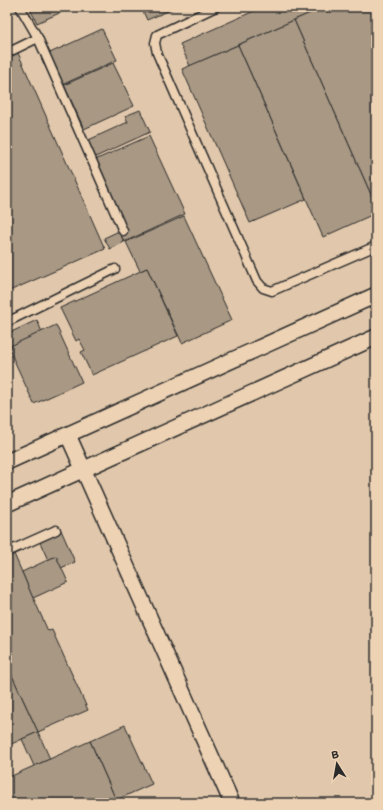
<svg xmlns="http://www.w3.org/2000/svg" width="383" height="810" viewBox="0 0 383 810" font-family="Itim,sans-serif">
	<rect width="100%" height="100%" fill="#e1c8ac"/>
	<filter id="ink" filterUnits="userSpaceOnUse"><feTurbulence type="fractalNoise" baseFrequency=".025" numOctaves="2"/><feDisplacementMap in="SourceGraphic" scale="8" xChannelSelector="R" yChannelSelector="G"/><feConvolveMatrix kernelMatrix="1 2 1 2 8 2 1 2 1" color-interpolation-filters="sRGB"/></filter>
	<g filter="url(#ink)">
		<g fill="#a89884" stroke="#2b2b2b">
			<polygon points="29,7 73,7 37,23"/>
			<polygon points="141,7 177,7 147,20"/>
			<polygon points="263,7 324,7 190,66 180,44"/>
			<polygon points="324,7 376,7 376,206 294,20"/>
			<polygon points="294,20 376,206 376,213 323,237 238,45"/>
			<polygon points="102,29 117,60 55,88 41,57"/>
			<polygon points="238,45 306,199 250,223 182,69"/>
			<polygon points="18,53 105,249 7,292 7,58"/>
			<polygon points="113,63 134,106 84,129 64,85"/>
			<polygon points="140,110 150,132 89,160 82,143 128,122 125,116"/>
			<polygon points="149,136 185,214 124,242 88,163"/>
			<polygon points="184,216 232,320 182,343 147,268 140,271 126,242"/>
			<polygon points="119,231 124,242 110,249 104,238"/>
			<polygon points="147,268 178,336 92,375 81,352 85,350 79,339 76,341 60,308"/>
			<polygon points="37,320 42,332 7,348 7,334"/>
			<polygon points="56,325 82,382 34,404 8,347"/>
			<polygon points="61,530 75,562 61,568 56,556 48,560 39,540"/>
			<polygon points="14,554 48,631 52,630 88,710 38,732 7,665 7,557"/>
			<polygon points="56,556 68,582 33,598 22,572"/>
			<polygon points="7,665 38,732 7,746"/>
			<polygon points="125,725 152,784 116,800 90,741"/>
			<polygon points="38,732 50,759 34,766 22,739"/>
			<polygon points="90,741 116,800 109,803 7,803 7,778"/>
		</g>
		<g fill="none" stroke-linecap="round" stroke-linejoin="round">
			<defs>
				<g id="lane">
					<polyline points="20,7 38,38 123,231"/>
					<polyline points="216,7 157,35 155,43 157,53 257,281 263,288 272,291 376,246"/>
					<polyline points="7,53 38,38"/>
					<polyline points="371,297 376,308"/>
					<polyline points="7,322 115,269"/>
					<polyline points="7,552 56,530"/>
				</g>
				<g id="street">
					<polyline points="68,435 232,803"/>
					<polyline points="7,462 376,295"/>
					<polyline points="7,504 376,337"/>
				</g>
			</defs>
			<use href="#lane" stroke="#2b2b2b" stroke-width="11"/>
			<use href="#street" stroke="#2b2b2b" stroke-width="18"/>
			<use href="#lane" stroke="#edd2b4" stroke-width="8"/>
			<use href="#street" stroke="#edd2b4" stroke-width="15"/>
		</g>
	</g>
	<rect width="383" height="810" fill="none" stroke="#edd2b4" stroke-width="24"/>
	<rect x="12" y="12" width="359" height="786" fill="none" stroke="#2b2b2b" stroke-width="1.5" filter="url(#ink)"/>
	<g transform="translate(337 764) rotate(349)" stroke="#edd2b4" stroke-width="3" paint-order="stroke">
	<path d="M0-3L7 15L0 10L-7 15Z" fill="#2b2b2b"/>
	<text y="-6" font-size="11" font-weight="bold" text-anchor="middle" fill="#2b2b2b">B</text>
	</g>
</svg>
